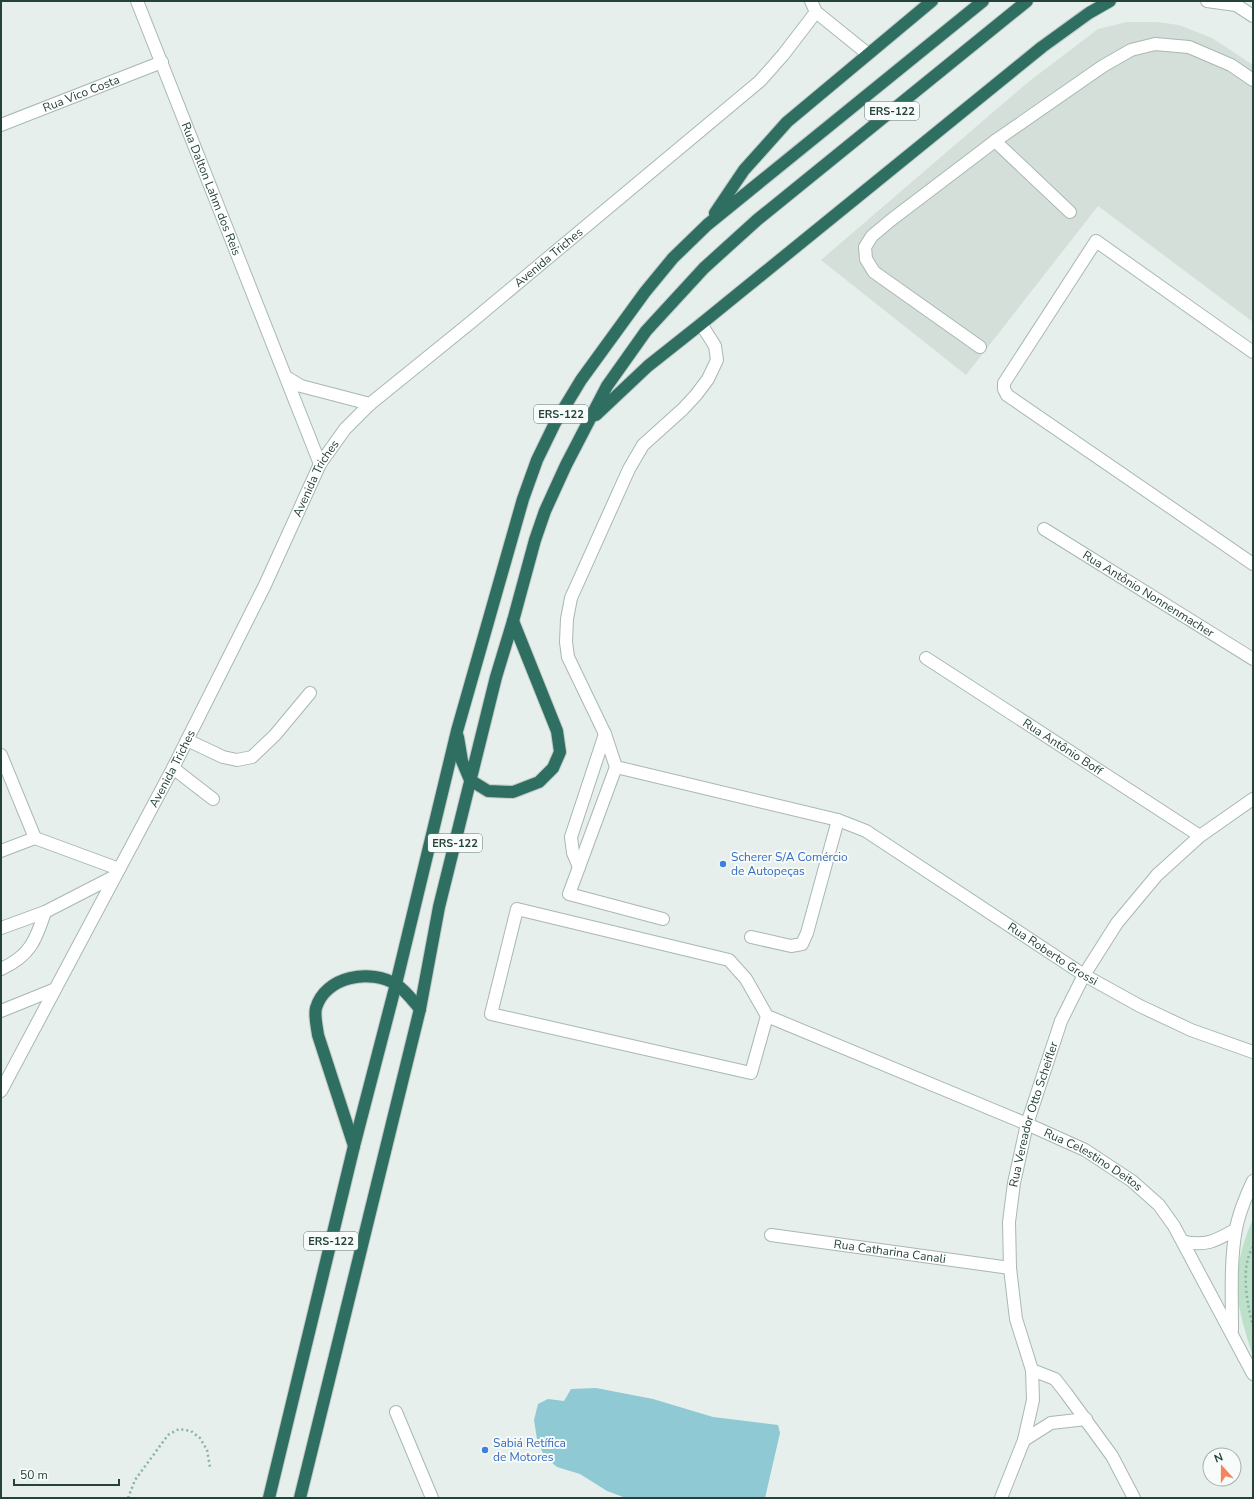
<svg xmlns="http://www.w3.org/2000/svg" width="1254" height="1499" viewBox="0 0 1254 1499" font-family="'Nunito Sans',sans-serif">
	<rect width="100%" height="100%" fill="#e6efeb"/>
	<polygon fill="#d4dfda" points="1127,22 1157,22 1179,25 1212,38 1253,65 1253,322 1098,206 966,375 821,260 1027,83 1098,29"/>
	<path fill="#bfe0c8" d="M1253,1219V1357C1246,1334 1238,1311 1237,1287C1236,1266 1244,1238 1253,1219Z"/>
	<polygon fill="#8ec9d4" points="596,1388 653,1399 713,1417 778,1425 780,1433 765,1498 626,1498 607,1491 580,1474 557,1467 544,1456 537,1439 534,1420 538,1404 548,1399 564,1401 571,1389"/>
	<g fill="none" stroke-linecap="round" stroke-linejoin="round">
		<defs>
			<g id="minor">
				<path id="s1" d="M137,1L320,464"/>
				<polyline points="811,1 816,12 868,54"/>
				<polyline points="1207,1 1236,5"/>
				<polyline points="1232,1 1236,5 1253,16"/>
				<path id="s2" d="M1,125L162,62"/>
				<polyline points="995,141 1070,212"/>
				<polyline points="980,347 874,272 866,259 865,247 872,236 891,220 995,141 1103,66 1131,50 1155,44 1189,47 1231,65 1253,80"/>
				<polyline points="1253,352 1096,241 1004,383 1004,389 1007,395 1253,564"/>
				<polyline points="286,377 301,386 370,404"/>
				<path id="s3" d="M1044,529L1253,659"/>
				<path id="s4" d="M926,658L1200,836"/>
				<polyline points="187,740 223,757 237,760 252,757 275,735 310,693"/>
				<polyline points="1,755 35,838"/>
				<path id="s5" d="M616,767L838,820L866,831L1084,975L1140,1006L1191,1030L1253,1052"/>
				<polyline points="173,768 213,799"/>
				<polyline points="1,851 35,838 119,869"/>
				<polyline points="579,867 573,853 571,837 605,734"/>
				<polyline points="663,919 569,894 616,767 605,734 568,657 566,642 567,619 571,598 629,469 643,445 683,409 696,395 708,379 717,360 715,346 701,324"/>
				<polyline points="1,928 45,912 115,876"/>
				<polyline points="751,937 791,946 802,944 807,933 838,820"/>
				<path d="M1,969C30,956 36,940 45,912"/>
				<polyline points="1,1011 53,990"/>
				<path id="s6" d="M767,1016L751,1073L491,1014L517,909L729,960L746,979L767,1016L1027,1124L1085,1150L1132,1181L1159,1205L1174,1226L1253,1374"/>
				<path id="s7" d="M1,1091L173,768L265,585L320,464L345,429L370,404L470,323L760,81L783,55L816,12"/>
				<path id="s8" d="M771,1235L1010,1268"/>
				<path d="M1184,1242C1207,1246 1215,1241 1235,1230"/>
				<path d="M1232,1330C1232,1298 1230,1261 1236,1229C1239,1212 1246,1196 1253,1181"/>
				<polyline points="1032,1370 1055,1379 1066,1393 1112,1456 1134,1498"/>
				<polyline points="396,1412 432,1498"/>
				<polyline points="1024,1440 1051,1423 1086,1419"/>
				<path id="s9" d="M1001,1498L1024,1440L1033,1400L1032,1370L1016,1319L1010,1268L1009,1222L1014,1183L1027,1124L1061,1021L1084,975L1117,923L1157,875L1200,836L1253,799"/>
			</g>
			<g id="highway">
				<polyline points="715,213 744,170 787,122 932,1"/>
				<polyline points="596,415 648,366 701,324 1042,47 1089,13 1110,1"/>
				<polyline points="458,737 462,761 470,780 488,791 513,792 539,782 553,768 560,752 557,731 513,621"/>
				<path d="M354,1146L318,1035C317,1027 314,1016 316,1008C325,976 371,968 397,985C406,991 413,1001 420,1009"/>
				<polyline points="269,1498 354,1146 396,984 457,731 523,499 537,460 555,423 581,380 645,292 673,258 707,225 983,1"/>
				<polyline points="300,1498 420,1009 439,907 496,677 513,621 535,540 545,511 566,465 607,386 646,331 704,268 757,220 1027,1"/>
			</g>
		</defs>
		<use href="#minor" stroke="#a8b8b2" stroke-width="14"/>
		<use href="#highway" stroke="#c2cac8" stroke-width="14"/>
		<g stroke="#86b3a5" stroke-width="2.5" stroke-dasharray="2 3" stroke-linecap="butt">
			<path d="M1253,1247C1240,1267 1247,1304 1253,1326"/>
			<polyline points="128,1498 135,1480 168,1435 179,1429 191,1431 200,1438 207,1450 210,1467"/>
		</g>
		<use href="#minor" stroke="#fff" stroke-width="12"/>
		<use href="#highway" stroke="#2f6f62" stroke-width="12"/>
	</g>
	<g fill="#3f7fe0" stroke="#f7fbf9" stroke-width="1.5">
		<circle cx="723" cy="864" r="4"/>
		<circle cx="485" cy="1450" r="4"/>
	</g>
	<g text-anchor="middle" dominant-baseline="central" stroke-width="4" stroke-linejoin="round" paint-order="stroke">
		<g fill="#f7fbf9" stroke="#637a73" stroke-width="1">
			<rect x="865" y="102" width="54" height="18" rx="3"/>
			<rect x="534" y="405" width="54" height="18" rx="3"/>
			<rect x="428" y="834" width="54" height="18" rx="3"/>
			<rect x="304" y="1232" width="54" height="18" rx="3"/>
		</g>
		<g font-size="11" font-weight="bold" fill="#24423a">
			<text x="892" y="111">ERS-122</text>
			<text x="561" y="414">ERS-122</text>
			<text x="455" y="843">ERS-122</text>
			<text x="331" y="1241">ERS-122</text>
		</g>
		<g font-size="12" fill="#24423a" stroke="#f7fbf9">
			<text stroke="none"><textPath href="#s2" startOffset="86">Rua Vico Costa</textPath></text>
			<text stroke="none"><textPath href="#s1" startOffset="202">Rua Dalton Lahm dos Reis</textPath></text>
			<text stroke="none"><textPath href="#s7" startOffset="1013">Avenida Triches</textPath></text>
			<text stroke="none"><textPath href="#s7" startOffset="689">Avenida Triches</textPath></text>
			<text stroke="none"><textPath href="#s3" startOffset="123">Rua Antônio Nonnenmacher</textPath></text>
			<text stroke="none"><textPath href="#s4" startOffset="163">Rua Antônio Boff</textPath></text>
			<text stroke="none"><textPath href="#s7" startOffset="365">Avenida Triches</textPath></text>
			<text stroke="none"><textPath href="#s5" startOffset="482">Rua Roberto Grossi</textPath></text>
			<text stroke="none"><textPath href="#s9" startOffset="395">Rua Vereador Otto Scheifler</textPath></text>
			<text stroke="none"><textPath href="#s6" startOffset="1077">Rua Celestino Deitos</textPath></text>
			<text stroke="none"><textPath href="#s8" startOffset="120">Rua Catharina Canali</textPath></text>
		</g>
		<g font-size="12" fill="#366cbe" stroke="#f7fbf9" text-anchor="start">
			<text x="731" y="857">Scherer S/A Comércio<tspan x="731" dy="14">de Autopeças</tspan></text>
			<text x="493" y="1443">Sabiá Retífica<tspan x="493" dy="14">de Motores</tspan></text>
		</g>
	</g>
	<rect width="1254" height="1499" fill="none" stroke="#24423a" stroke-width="4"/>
	<g transform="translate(1222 1467) rotate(339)"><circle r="19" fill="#f7fbf9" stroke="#a3b1ad"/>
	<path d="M0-3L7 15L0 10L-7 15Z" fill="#f4845f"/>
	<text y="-6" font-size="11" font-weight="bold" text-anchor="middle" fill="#24423a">N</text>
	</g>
	<path d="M14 1479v6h105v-6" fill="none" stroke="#24423a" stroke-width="2"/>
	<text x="20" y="1479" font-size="12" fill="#24423a" stroke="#f7fbf9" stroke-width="3" paint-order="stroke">50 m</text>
</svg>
